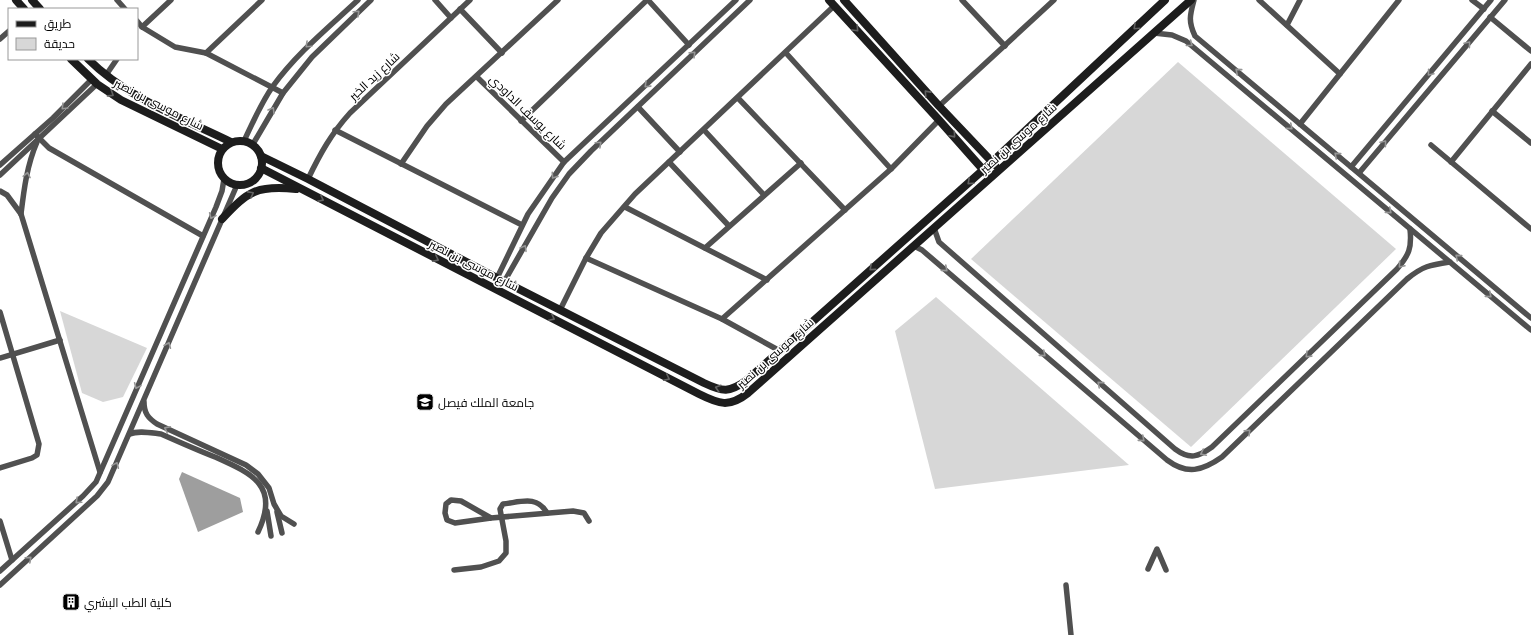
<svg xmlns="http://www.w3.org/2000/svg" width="1531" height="635" viewBox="0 0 1531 635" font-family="Lato,Cairo,sans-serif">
	<rect width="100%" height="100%" fill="#fff"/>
	<g fill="#d7d7d7">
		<polygon points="1178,62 1396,249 1191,447 971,259"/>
		<polygon points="936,297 1129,465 935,489 895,331"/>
		<polygon points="60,311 147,348 123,397 103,402 82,393"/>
	</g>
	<polygon fill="#9e9e9e" points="182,472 240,498 243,512 198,532 179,479"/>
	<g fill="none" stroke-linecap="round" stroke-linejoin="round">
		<g stroke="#505050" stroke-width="5.5">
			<polyline points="117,0 125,9"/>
			<polyline points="435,0 451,18"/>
			<polyline points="648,0 689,45"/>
			<polyline points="962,0 1005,46"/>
			<path d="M1194,0C1190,15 1188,21 1195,36L1531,318"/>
			<polyline points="1259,0 1340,74"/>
			<polyline points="1472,0 1484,9"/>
			<polyline points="460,9 502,53"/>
			<polyline points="1490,17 1531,51"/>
			<polyline points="137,21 142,27 175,47 206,53 283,93"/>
			<polyline points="1287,25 1300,0"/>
			<polyline points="142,27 171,0"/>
			<polyline points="1154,33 1172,35 1186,41 1531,330"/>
			<polyline points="0,39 9,31"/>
			<polyline points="206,53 262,0"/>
			<polyline points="786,53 891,169"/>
			<polyline points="106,75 117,59"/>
			<polyline points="477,77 564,162"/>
			<polyline points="738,98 845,210"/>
			<polyline points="939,106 1054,0"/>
			<polyline points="638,107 680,152"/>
			<polyline points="1492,111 1531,143"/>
			<polyline points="521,121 647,0"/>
			<polyline points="1300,124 1399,0"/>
			<polyline points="335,130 522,225"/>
			<polyline points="704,130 764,195"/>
			<polyline points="35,134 49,148 203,236"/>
			<path d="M244,141C253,122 261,103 273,86C297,53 328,28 358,0"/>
			<polyline points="253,144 283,93 312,57 371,0"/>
			<polyline points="1431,145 1531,229"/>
			<polyline points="669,162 729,226"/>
			<polyline points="1451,162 1531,64"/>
			<polyline points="401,164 427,126 446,104 558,0"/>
			<polyline points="0,165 53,118 91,80"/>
			<polyline points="1351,167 1491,0"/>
			<polyline points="1359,173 1505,0"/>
			<polyline points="0,175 97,84"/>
			<path d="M308,179C320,154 331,134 350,113L470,0"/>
			<polyline points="0,191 7,195 21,214 100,472"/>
			<polyline points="625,207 767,280"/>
			<path d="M21,214C24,189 27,165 37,142"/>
			<path d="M934,228L939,242L1175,449C1190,460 1198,457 1212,447L1397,269C1409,255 1412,248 1410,229"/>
			<path d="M914,246L922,250L1167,460C1187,475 1202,471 1222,457L1407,279C1423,266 1430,265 1450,262"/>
			<polyline points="705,248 801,163"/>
			<polyline points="586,258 722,319 780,351"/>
			<polyline points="497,278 528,214 564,162 736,0"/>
			<polyline points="504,282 552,198 569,174 591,151 750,0"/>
			<polyline points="560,310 586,258 601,233 635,194 834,6"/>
			<polyline points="0,312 39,444 37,455 32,458 0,468"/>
			<polyline points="722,319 891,169 939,120"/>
			<polyline points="0,358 60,340"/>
			<path d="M144,402C144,413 148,418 157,424L246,465L258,474L269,488L274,504L281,516L294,524"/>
			<path d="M130,434C138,430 152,433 161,434C179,442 197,450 215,457C253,474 280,486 258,532"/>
			<polyline points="267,511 271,536"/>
			<polyline points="277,512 282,533"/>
			<polyline points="491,518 461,501 451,500 446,504 445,513 447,520 455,523 491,518 573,511 584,513 589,521"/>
			<polyline points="0,521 12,560"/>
			<polyline points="1148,569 1157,549 1166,570"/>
			<path d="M454,570L481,567L499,561L506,553V541L500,509L503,504C521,502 537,495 547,513"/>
			<polyline points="0,571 83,496 96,482 216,207 222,191 224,179"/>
			<polyline points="0,585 97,496 108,482 237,185"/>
			<polyline points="1066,585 1071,635"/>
		</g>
		<g stroke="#1d1d1d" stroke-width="8">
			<polyline points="16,0 24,9"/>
			<polyline points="32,0 40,9"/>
			<polyline points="829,0 939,120 986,173"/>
			<polyline points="844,0 939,106 995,165"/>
			<polyline points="71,59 97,84 121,100 222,149"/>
			<path d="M88,59C127,98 182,118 231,142"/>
			<circle cx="240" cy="163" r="22"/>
			<path d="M261,156L308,179L497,278L704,383C723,392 729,393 747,380L992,162L1165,0"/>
			<path d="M261,168L699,394C719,404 729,408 748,393L1191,0"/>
			<path d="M222,219C248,191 257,185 296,189"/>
		</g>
	</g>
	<defs><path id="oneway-chevron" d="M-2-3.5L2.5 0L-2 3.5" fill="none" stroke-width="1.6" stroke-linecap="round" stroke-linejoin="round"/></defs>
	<g stroke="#969696">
		<use href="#oneway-chevron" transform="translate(357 13) rotate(-43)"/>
		<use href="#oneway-chevron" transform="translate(1190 44) rotate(38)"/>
		<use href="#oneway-chevron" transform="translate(1468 44) rotate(-50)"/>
		<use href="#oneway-chevron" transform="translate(308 45) rotate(137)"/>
		<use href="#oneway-chevron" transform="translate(693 54) rotate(-44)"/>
		<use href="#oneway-chevron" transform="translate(1238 71) rotate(-140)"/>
		<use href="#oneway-chevron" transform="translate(1430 73) rotate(130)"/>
		<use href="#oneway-chevron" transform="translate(647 85) rotate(136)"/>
		<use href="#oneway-chevron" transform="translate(64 107) rotate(135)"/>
		<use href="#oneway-chevron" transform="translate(272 110) rotate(-59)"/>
		<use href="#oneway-chevron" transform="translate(1290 127) rotate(40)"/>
		<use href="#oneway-chevron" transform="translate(1384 143) rotate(-50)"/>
		<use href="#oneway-chevron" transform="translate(599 144) rotate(-43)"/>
		<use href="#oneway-chevron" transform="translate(1337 155) rotate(-140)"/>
		<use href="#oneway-chevron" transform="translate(27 175) rotate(-79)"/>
		<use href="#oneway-chevron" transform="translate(554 176) rotate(125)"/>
		<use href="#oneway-chevron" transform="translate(1389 211) rotate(40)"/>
		<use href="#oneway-chevron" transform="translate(212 216) rotate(114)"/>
		<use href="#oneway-chevron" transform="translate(524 248) rotate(-60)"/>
		<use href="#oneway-chevron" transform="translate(1458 257) rotate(-140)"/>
		<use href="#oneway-chevron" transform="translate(1401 265) rotate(130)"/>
		<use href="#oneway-chevron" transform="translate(945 269) rotate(41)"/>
		<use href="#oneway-chevron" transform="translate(1489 295) rotate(40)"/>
		<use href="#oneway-chevron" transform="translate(168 345) rotate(-67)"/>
		<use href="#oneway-chevron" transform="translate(1043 354) rotate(41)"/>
		<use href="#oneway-chevron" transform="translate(1308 355) rotate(136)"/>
		<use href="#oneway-chevron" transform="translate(1100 384) rotate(-139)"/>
		<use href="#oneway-chevron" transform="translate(137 386) rotate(114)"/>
		<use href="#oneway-chevron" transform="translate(167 429) rotate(-154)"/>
		<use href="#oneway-chevron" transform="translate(1248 432) rotate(-44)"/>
		<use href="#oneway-chevron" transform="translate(1142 439) rotate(41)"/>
		<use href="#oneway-chevron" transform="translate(1203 453) rotate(153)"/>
		<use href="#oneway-chevron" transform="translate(116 465) rotate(-66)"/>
		<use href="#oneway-chevron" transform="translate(78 501) rotate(138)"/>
		<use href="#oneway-chevron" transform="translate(29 559) rotate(-42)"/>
	</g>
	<g stroke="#616161">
		<use href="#oneway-chevron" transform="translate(1136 27) rotate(137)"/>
		<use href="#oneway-chevron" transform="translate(856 29) rotate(47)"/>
		<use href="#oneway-chevron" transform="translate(927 93) rotate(-132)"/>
		<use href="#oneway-chevron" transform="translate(111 94) rotate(33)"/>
		<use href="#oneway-chevron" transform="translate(953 135) rotate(49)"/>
		<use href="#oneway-chevron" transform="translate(970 182) rotate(138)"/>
		<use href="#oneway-chevron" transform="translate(251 194) rotate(-28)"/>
		<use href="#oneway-chevron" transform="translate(321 199) rotate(27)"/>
		<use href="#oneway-chevron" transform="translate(436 259) rotate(27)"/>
		<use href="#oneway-chevron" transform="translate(872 268) rotate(139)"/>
		<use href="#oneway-chevron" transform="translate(552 318) rotate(27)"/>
		<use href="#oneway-chevron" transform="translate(667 378) rotate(27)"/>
		<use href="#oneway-chevron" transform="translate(718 388) rotate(-163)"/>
	</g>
	<defs>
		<symbol id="university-square" viewBox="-11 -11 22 22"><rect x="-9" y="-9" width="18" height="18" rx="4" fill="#000" stroke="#fff"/><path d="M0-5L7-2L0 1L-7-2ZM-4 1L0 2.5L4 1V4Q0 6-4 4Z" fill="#fff"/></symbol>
		<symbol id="building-square" viewBox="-11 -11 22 22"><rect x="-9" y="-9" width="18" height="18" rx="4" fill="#000" stroke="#fff"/><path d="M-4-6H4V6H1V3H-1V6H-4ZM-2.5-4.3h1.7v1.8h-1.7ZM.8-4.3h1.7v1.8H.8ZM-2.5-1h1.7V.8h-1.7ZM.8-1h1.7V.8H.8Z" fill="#fff"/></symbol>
	</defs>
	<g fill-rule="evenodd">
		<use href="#university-square" x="415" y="392" width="20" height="20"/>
		<use href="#building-square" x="61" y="592" width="20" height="20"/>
	</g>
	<g text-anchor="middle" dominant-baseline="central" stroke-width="3" stroke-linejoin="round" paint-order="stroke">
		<g font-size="12" fill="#000" stroke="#fff">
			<text transform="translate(374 76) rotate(-43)">شارع زيد الخير</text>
			<text transform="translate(159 104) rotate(27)">شارع موسى بن نصير</text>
			<text transform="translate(528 112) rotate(44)">شارع يوسف الداودي</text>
			<text transform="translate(1018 138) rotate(-42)">شارع موسى بن نصير</text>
			<text transform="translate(474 265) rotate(27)">شارع موسى بن نصير</text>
			<text transform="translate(775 353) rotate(-42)">شارع موسى بن نصير</text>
		</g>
		<g font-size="12" fill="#000" stroke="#fff" text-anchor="start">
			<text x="438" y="402">جامعة الملك فيصل</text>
			<text x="84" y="602">كلية الطب البشري</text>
		</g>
	</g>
	<rect x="8" y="8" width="130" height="52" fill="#ffffff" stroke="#999999"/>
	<rect x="16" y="21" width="20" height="6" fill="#1d1d1d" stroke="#999999"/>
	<text x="44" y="28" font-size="12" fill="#000000">طريق</text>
	<rect x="16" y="38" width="20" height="12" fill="#d7d7d7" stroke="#999999"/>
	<text x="44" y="48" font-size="12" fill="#000000">حديقة</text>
</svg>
